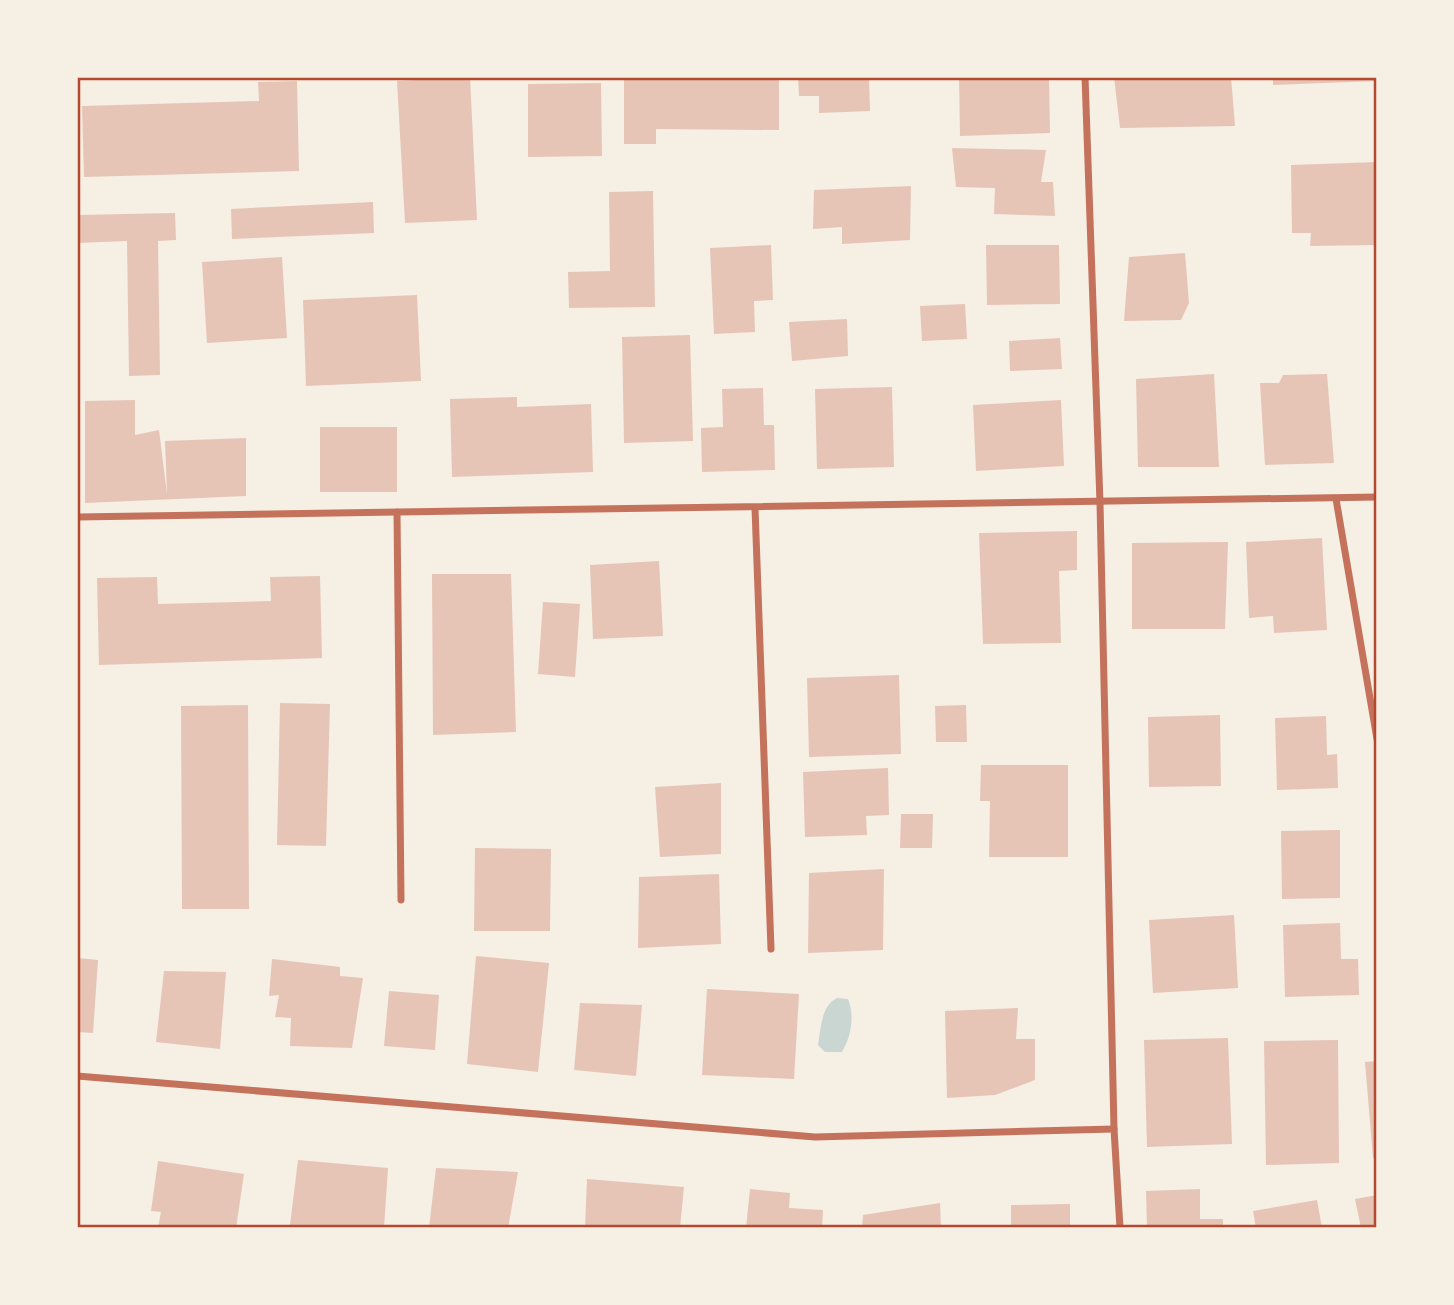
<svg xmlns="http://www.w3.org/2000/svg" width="1454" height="1305" viewBox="0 0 1454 1305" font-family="Literata,serif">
	<rect width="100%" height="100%" fill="#f6efe4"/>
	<path fill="#c9d6d2" d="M837,998L848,999C855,1017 851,1036 842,1052H825L818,1045C821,1028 821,1006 837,998Z"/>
	<g fill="#e6c5b7">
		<polygon points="470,77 477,220 405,223 397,81"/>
		<polygon points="624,77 779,77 779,130 656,129 656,144 624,144"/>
		<polygon points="798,77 869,77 870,111 819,113 819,96 799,96"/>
		<polygon points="959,77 1049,77 1050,133 960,136"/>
		<polygon points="1114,77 1231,77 1235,126 1120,128"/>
		<polygon points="1273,77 1377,77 1377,81 1273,85"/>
		<polygon points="297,81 299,171 84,177 82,106 259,101 258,82"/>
		<polygon points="601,83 602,156 528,157 528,84"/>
		<polygon points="952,148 1046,150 1041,182 1053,182 1055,216 994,214 995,188 956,187"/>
		<polygon points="1377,162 1377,245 1310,246 1311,233 1292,233 1291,165"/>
		<polygon points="911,186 910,240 842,244 842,227 813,229 814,190"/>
		<polygon points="653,191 655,307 569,308 568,272 610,271 609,192"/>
		<polygon points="373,202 374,233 232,239 231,209"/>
		<polygon points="175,213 176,240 158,241 160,375 129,376 127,241 77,243 77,215"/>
		<polygon points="771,245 773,300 754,301 755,332 714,334 710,248"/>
		<polygon points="986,245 1059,245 1060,304 987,305"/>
		<polygon points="1185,253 1189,303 1181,320 1124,321 1129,257"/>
		<polygon points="282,257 287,338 207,343 202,262"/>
		<polygon points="417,295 421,381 306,386 303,300"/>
		<polygon points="965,304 967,339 922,341 920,306"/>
		<polygon points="847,319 848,356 792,361 789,322"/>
		<polygon points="690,335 693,441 624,443 622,337"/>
		<polygon points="1060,338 1062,369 1010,371 1009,341"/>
		<polygon points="1214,374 1219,467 1138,467 1136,379"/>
		<polygon points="1327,374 1334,463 1265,465 1260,383 1279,383 1283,375"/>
		<polygon points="892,387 894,467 817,469 815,389"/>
		<polygon points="763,388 764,425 774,425 775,470 702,472 701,428 723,427 722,389"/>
		<polygon points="517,397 517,407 591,404 593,472 452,477 450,399"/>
		<polygon points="135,400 135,435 159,430 167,494 165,441 246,438 246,496 85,503 85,401"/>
		<polygon points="1061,400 1064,466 976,471 973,405"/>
		<rect x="320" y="427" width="77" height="65"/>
		<polygon points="1077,531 1077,570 1059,571 1061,643 983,644 979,533"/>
		<polygon points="1322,538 1327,630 1274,633 1273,616 1249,618 1246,542"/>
		<polygon points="1228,542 1225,629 1132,629 1132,543"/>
		<polygon points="659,561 663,636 593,639 590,565"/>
		<polygon points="432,574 511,574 516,732 433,735"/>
		<polygon points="320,576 322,658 99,665 97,578 157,577 158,604 271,601 270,577"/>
		<polygon points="543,602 580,604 575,677 538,674"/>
		<polygon points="899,675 901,754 809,757 807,678"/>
		<polygon points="280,703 330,704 326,846 277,845"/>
		<polygon points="248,705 249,909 182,909 181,706"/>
		<polygon points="966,705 967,742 936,742 935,706"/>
		<polygon points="1220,715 1221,786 1149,787 1148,717"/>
		<polygon points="1326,716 1327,755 1337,754 1338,788 1277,790 1275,718"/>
		<polygon points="981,765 1068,765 1068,857 989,857 990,801 980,801"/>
		<polygon points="888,768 889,815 866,816 867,835 805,837 803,772"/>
		<polygon points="721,783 721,854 660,857 655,787"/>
		<polygon points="901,814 933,814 932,848 900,848"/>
		<polygon points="1340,830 1340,898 1282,899 1281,831"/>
		<polygon points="475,848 551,849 550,931 474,931"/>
		<polygon points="884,869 883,950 808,953 809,873"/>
		<polygon points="719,874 721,944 638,948 639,877"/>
		<polygon points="1234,915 1238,988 1153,993 1149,920"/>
		<polygon points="1340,923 1341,959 1358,959 1359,995 1285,997 1283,925"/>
		<polygon points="476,956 549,963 538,1072 467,1064"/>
		<polygon points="77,958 98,960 93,1033 77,1032"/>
		<polygon points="272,959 340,967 340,976 363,978 352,1048 290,1046 291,1018 275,1017 279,995 269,996"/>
		<polygon points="164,971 226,972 220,1049 156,1042"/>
		<polygon points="707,989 799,994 794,1079 702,1075"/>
		<polygon points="389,991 439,995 435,1050 384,1046"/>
		<polygon points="580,1003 642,1005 636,1076 574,1070"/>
		<polygon points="1018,1008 1016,1039 1035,1039 1035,1080 995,1095 947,1098 945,1011"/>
		<polygon points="1228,1038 1232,1144 1147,1147 1144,1040"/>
		<polygon points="1338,1040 1339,1163 1266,1165 1264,1041"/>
		<polygon points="1377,1061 1377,1157 1373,1158 1365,1062"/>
		<polygon points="298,1160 388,1168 384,1228 299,1228 290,1225"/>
		<polygon points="158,1161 244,1174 236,1228 158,1228 161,1212 151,1211"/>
		<polygon points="436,1168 518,1172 508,1228 429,1228"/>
		<polygon points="587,1179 684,1187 680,1228 585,1228"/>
		<polygon points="750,1189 790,1193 789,1208 823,1210 822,1228 746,1228"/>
		<polygon points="1200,1189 1200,1219 1223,1219 1223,1228 1147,1228 1146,1191"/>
		<polygon points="1377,1195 1377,1228 1361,1228 1355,1199"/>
		<polygon points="1317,1200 1322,1228 1256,1228 1253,1211"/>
		<polygon points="940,1203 941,1228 862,1228 863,1215"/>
		<polygon points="1070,1204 1070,1228 1011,1228 1011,1205"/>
	</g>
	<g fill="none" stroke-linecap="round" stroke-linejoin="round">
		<g stroke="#c5725c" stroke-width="7">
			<polyline points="1085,77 1100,503 1114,1129 1120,1228"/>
			<polyline points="1336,499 1377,739"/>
			<polyline points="755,508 771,949"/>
			<polyline points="397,512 401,900"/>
			<polyline points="77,517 1377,497"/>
			<polyline points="77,1076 815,1137 1114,1129"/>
		</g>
	</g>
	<rect width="1454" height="1305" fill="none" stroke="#f6efe4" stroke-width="158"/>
	<rect x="79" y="79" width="1296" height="1147" fill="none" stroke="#b5482f" stroke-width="2.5"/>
</svg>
